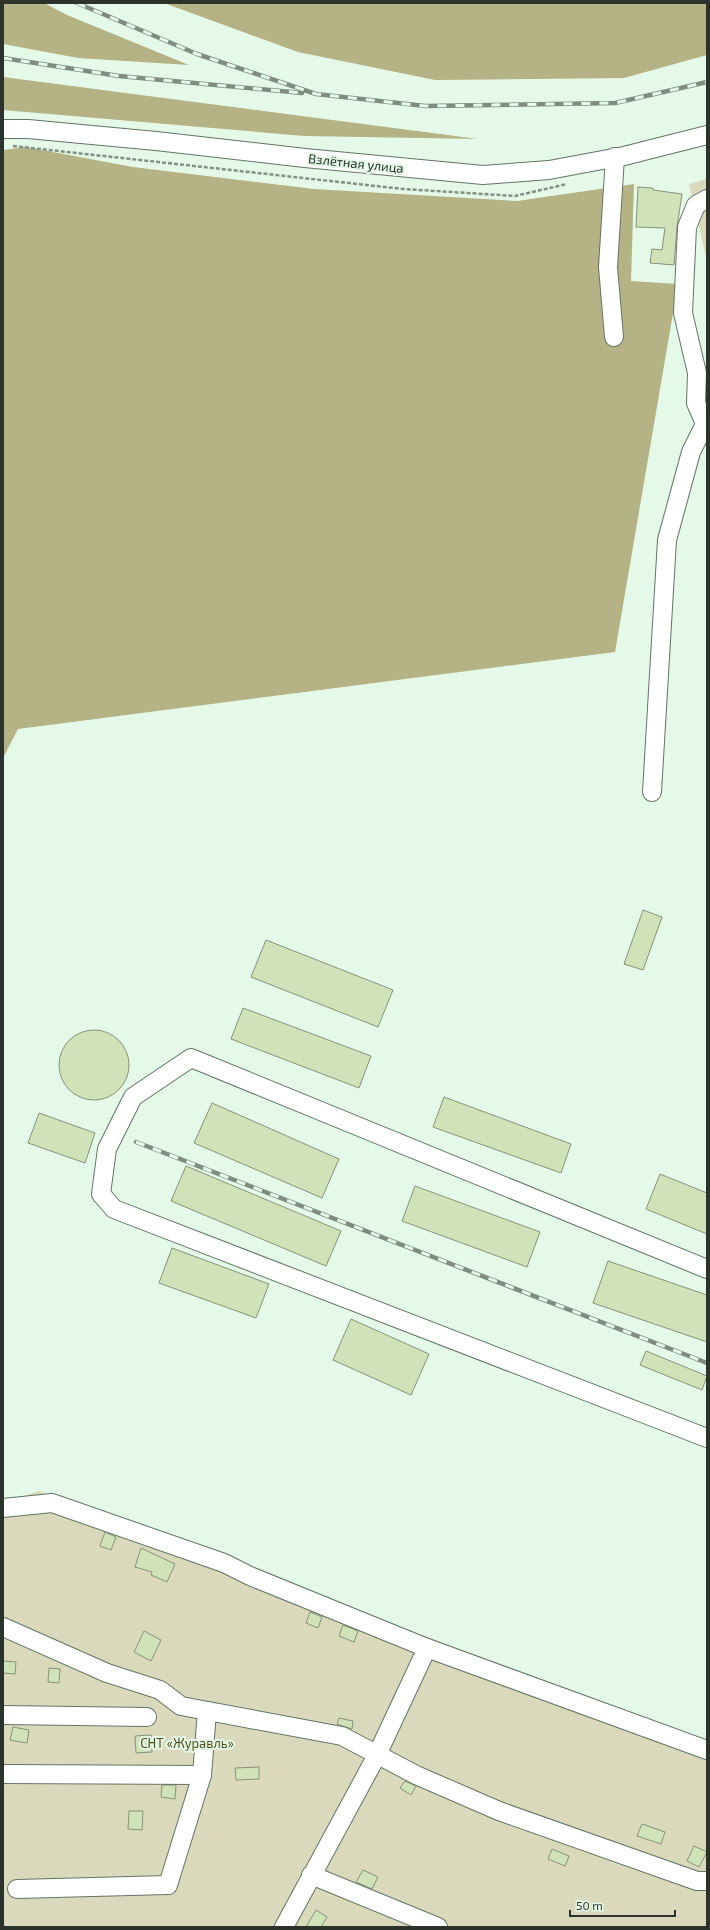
<svg xmlns="http://www.w3.org/2000/svg" width="710" height="1930" viewBox="0 0 710 1930" font-family="'Exo 2',sans-serif">
	<rect width="100%" height="100%" fill="#e4f9e7"/>
	<g fill="#dad9bb">
		<polygon points="707,179 707,261 689,184"/>
		<polygon points="39,1491 707,1742 707,1927 3,1927 3,1503"/>
	</g>
	<g fill="#b5b285">
		<polygon points="3,3 44,3 67,15 189,65 78,58 3,44"/>
		<polygon points="164,3 707,3 707,55 624,78 435,80 298,52"/>
		<polygon points="3,77 478,139 304,136 3,110"/>
		<polygon points="26,147 133,167 314,189 517,201 634,184 631,281 678,284 615,652 18,729 3,758 3,150"/>
	</g>
	<g fill="#d0e3b8" stroke="#88917b">
		<polygon points="638,187 653,188 653,190 682,194 677,227 674,265 650,263 652,249 662,250 665,228 636,227"/>
		<polygon points="643,910 662,917 643,970 624,964"/>
		<polygon points="266,940 393,990 378,1027 251,977"/>
		<polygon points="243,1008 371,1056 359,1088 231,1039"/>
		<circle cx="94" cy="1065" r="35"/>
		<polygon points="444,1097 571,1144 561,1173 433,1127"/>
		<polygon points="212,1103 339,1159 322,1198 194,1143"/>
		<polygon points="39,1113 95,1133 85,1163 28,1143"/>
		<polygon points="186,1166 341,1231 326,1266 171,1201"/>
		<polygon points="660,1174 707,1193 707,1234 646,1209"/>
		<polygon points="415,1186 540,1232 527,1267 402,1221"/>
		<polygon points="172,1248 269,1284 256,1318 159,1283"/>
		<polygon points="608,1261 707,1295 707,1342 593,1303"/>
		<polygon points="351,1319 429,1354 411,1395 333,1360"/>
		<polygon points="646,1351 707,1376 702,1390 640,1365"/>
		<polygon points="105,1532 116,1537 111,1550 100,1546"/>
		<polygon points="141,1548 175,1564 167,1582 151,1575 152,1572 135,1567"/>
		<polygon points="310,1612 322,1617 318,1628 306,1623"/>
		<polygon points="343,1625 358,1631 354,1642 339,1636"/>
		<polygon points="144,1631 161,1640 151,1661 134,1652"/>
		<polygon points="3,1661 16,1662 15,1674 3,1673"/>
		<polygon points="49,1668 60,1669 59,1683 48,1682"/>
		<polygon points="339,1718 353,1721 352,1729 337,1724"/>
		<polygon points="13,1727 29,1730 27,1743 10,1740"/>
		<polygon points="151,1735 152,1752 136,1753 135,1736"/>
		<polygon points="259,1767 259,1779 236,1780 235,1768"/>
		<polygon points="405,1781 416,1786 411,1795 400,1788"/>
		<polygon points="162,1785 176,1785 175,1799 161,1797"/>
		<polygon points="129,1811 143,1811 142,1830 128,1829"/>
		<polygon points="642,1824 665,1832 661,1844 637,1836"/>
		<polygon points="694,1846 707,1852 699,1867 687,1861"/>
		<polygon points="552,1849 569,1856 565,1866 548,1859"/>
		<polygon points="363,1870 378,1877 372,1889 356,1882"/>
		<polygon points="316,1910 327,1917 321,1927 306,1927"/>
	</g>
	<g fill="none" stroke-linecap="round" stroke-linejoin="round">
		<defs>
			<g id="minor">
				<polyline points="3,129 28,129 156,141 305,158 483,175 549,170 624,156 707,135"/>
				<polyline points="614,337 608,267 615,157"/>
				<polyline points="705,424 696,403 697,373 683,313 687,227 696,205 707,199"/>
				<polyline points="652,792 667,540 691,452 705,424 707,424"/>
				<polyline points="707,1269 191,1058 133,1097 107,1149 101,1194 114,1209 707,1438"/>
				<polyline points="3,1508 52,1503 224,1563 250,1576 427,1648 707,1750"/>
				<polyline points="3,1627 107,1673 160,1690 181,1706 342,1736 416,1775 499,1811 697,1881 707,1881"/>
				<polyline points="3,1715 147,1717"/>
				<polyline points="3,1774 202,1775"/>
				<polyline points="311,1875 438,1927"/>
				<polyline points="17,1889 168,1885 202,1775 207,1711"/>
				<polyline points="284,1927 377,1755 427,1648"/>
			</g>
		</defs>
		<use href="#minor" stroke="#627564" stroke-width="20"/>
		<g stroke="#839185" stroke-width="2.5" stroke-dasharray="4 2" stroke-linecap="butt">
			<polyline points="13,146 403,189 515,196 567,184"/>
			<polyline points="3,1926 5,1927"/>
		</g>
		<use href="#minor" stroke="#fff" stroke-width="18"/>
		<defs>
			<g id="rail">
				<polyline points="77,3 197,54 316,94 425,106 615,103 707,82"/>
				<polyline points="3,58 119,76 302,93"/>
				<polyline points="136,1142 707,1363"/>
			</g>
		</defs>
		<use href="#rail" stroke="#7f8d81" stroke-width="4.5"/>
		<use href="#rail" stroke="#e4f9e7" stroke-width="3" stroke-dasharray="9" stroke-linecap="butt"/>
	</g>
	<g text-anchor="middle" dominant-baseline="central" stroke-width="4" stroke-linejoin="round" paint-order="stroke">
		<g font-size="13" fill="#2b332c" stroke="#e4f9e7">
			<text transform="translate(356 163) rotate(6)">Взлётная улица</text>
		</g>
		<g font-size="13" fill="#534f1a" stroke="#e4f9e7">
			<text x="187" y="1743">СНТ «Журавль»</text>
		</g>
	</g>
	<rect width="710" height="1930" fill="none" stroke="#2b332c" stroke-width="8"/>
	<path d="M570 1910v6h105v-6" fill="none" stroke="#2b332c" stroke-width="2"/>
	<text x="576" y="1910" font-size="12" fill="#2b332c" stroke="#e4f9e7" stroke-width="3" paint-order="stroke">50 m</text>
</svg>
